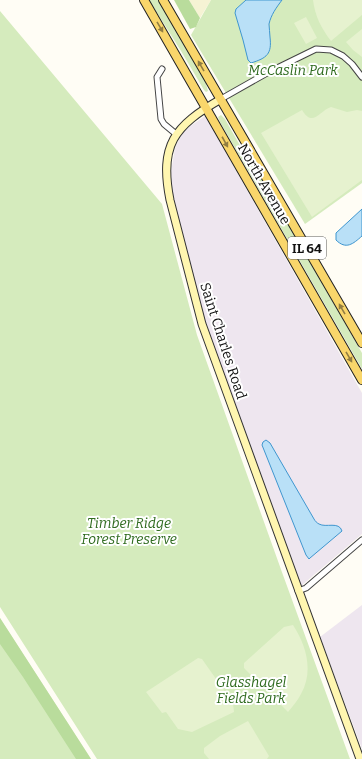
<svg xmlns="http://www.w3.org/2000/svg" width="362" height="759" viewBox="0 0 362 759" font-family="Bitter,serif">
	<rect width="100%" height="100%" fill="#fffdf5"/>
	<g fill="#eee6ef">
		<polygon points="205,116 362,393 362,534 301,586 201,310 173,202 171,172 175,148 182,134 189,127"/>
		<polygon points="362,605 362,749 320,637"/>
	</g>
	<polygon fill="#f6f3d4" points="189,0 211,0 200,18"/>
	<g fill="#d5ebbd">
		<polygon points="149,0 159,0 205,80 208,91 206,92 204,90 181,51"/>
		<polygon points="211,0 362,0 362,183 305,224 191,35"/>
		<polygon points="0,11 162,204 197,335 283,575 350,759 97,759 0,607"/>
		<polygon points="221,115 225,119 246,156 268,189 362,353 362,369 220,122 218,117"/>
		<polygon points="0,618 91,759 0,759"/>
	</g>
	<g fill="#b9dc9c">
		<polygon points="174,0 189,0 200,18 196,27 190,29"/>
		<polygon points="0,618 91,759 76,759 23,677 0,644"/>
	</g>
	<g fill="#e6f2cf">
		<path d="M313,0H362V15L331,41C321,28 315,16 313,0Z"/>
		<polygon points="306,17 317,38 306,44 294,23"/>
		<polygon points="362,29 362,57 353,50 346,42"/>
		<path d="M331,107L347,112L357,110L362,111V180L312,217L261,133L302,110C313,128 319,111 331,107Z"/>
		<path d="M293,625C306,645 314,671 301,694C298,700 293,706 288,712L244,668V663L284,627Z"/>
		<polygon points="198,658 202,659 233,703 234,712 192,732 178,729 166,712 162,713 146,692"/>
		<polygon points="248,721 269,756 267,759 209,759 204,753 204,748 220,736"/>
	</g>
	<g fill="#b9e0f7" stroke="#3f96cf">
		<path d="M246,0H282C276,8 271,15 269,24C269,28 270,33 270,37C272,54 267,58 251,63L248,60L243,40L235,13L236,9Z"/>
		<path d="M362,209V236C353,244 346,250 336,240V233Z"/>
		<path d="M266,440L270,443L314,519C315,521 317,523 319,524C326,528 339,521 342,531L310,558L309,559L306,555L262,445L263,442Z"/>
	</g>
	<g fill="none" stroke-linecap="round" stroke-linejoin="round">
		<defs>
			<g id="street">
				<polyline points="162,69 157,77 161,119 164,124 176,134"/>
				<polyline points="221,99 267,73 316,49 331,50 343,56 352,64 362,77"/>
				<polyline points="298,591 306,588 362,540"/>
			</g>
			<path id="secondary" d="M221,99C174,126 159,145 170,200L202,324L360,759"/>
			<g id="primary">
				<polyline points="144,0 362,380"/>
				<polyline points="163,0 362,343"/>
			</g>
		</defs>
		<use href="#street" stroke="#444" stroke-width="7"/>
		<use href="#secondary" stroke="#333" stroke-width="9"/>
		<use href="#primary" stroke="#222" stroke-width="10"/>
		<use href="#street" stroke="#fff" stroke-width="5"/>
		<use href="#secondary" stroke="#fff6b0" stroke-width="7"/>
		<use href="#primary" stroke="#f9d66b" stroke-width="8"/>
	</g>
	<defs><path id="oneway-solid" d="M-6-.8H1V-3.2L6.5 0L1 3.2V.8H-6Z"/></defs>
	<g fill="#917d42">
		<use href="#oneway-solid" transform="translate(160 27) rotate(60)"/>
		<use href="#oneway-solid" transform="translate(201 66) rotate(-120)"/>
		<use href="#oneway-solid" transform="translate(225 142) rotate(61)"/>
		<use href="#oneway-solid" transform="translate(342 309) rotate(-120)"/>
		<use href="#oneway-solid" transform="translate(349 357) rotate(60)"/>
	</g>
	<g text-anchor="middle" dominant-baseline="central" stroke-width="4" stroke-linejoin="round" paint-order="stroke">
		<rect fill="#fff" stroke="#585858" stroke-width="1" x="288" y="237" width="38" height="22" rx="3"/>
		<g font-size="13" font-weight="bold" fill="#111">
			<text x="307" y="248">IL 64</text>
		</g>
		<g font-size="14" font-style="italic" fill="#2f6b1f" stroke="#fff">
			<text x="293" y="70">McCaslin Park</text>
			<text x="129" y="523">Timber Ridge<tspan x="129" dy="16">Forest Preserve</tspan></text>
			<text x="251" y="682">Glasshagel<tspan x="251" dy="16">Fields Park</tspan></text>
		</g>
		<g font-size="14" fill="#111" stroke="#fff">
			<text transform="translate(264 184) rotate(60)">North Avenue</text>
			<text transform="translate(223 341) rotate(72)">Saint Charles Road</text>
		</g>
	</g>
</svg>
